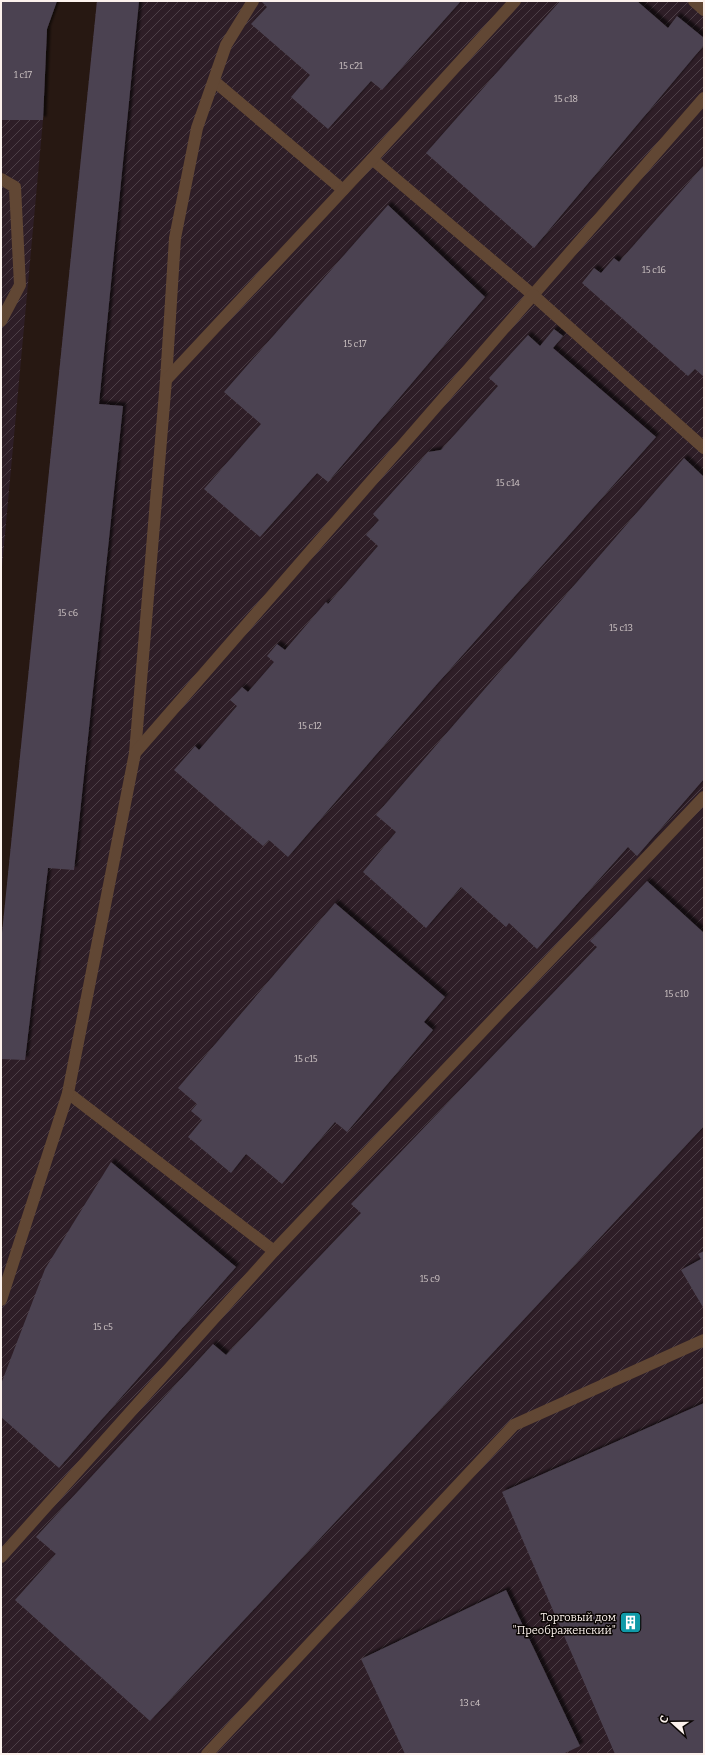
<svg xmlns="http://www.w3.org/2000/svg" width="705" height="1755" viewBox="0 0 705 1755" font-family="Bitter,serif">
	<defs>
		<pattern id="industrial-furrows" width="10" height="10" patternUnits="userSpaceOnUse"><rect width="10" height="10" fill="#2e1e27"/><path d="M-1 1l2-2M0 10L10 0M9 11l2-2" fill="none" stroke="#4d3f47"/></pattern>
		<filter id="shadow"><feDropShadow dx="3.5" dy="-3.5" stdDeviation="1" flood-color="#0009"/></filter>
	</defs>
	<rect width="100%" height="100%" fill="#271812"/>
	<g fill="url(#industrial-furrows)">
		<polygon points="1,1 57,1 47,29 43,120 1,578"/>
		<polygon points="97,1 704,1 704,1754 1,1754 1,943"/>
	</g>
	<g fill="#4c4351" filter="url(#shadow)">
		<polygon points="1,1 57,1 47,29 43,120 1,120"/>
		<polygon points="97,1 139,1 99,404 123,406 74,870 48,868 25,1060 1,1059 1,943"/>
		<polygon points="261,1 461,1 382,90 371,81 328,129 291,97 310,75 251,24 267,7"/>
		<polygon points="560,1 637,1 668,28 677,16 704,38 704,45 534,248 426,153"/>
		<polygon points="704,165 704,377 695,369 688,376 582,283 594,268 601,273 614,258 619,262"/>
		<polygon points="388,205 485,297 328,482 317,473 260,537 204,489 261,424 224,392"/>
		<polygon points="554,329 563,336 553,348 656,437 430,692 288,857 269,840 263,846 174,770 195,746 199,750 237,706 230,700 242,687 248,692 274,662 267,656 277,644 285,650 326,602 328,604 378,546 366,535 379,520 373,514 428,452 441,450 498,386 489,378 528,335 540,346"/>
		<polygon points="684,458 704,477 704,779 637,856 628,847 537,949 509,923 506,927 461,887 426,928 363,872 396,832 376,815"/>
		<polygon points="647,881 704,933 704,1126 150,1721 15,1600 56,1554 36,1537 213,1344 226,1355 361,1213 351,1204 597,947 590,941"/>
		<polygon points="335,903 445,997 424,1022 433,1030 347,1132 335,1122 282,1184 246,1154 231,1173 188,1137 202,1120 191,1111 197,1104 178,1088"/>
		<polygon points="111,1162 236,1267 59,1468 1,1417 1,1384 45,1269"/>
		<polygon points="704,1251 704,1309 681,1270 701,1259 698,1254"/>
		<polygon points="704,1403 704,1754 615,1754 502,1492"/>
		<polygon points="506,1590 580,1746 563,1754 405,1754 361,1659"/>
	</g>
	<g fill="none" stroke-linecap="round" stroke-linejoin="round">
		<g stroke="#614734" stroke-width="12">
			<polyline points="694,1 704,10"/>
			<polyline points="214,81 343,190"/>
			<polyline points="372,159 533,295 704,98"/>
			<polyline points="1,179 15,187 20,285 1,321"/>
			<polyline points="166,380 175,238 197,128 226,45 253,1"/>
			<polyline points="135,753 166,380 372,159 515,1"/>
			<polyline points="274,1251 68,1093 135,753 533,295 704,448"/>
			<polyline points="1,1300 68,1093"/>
			<polyline points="1,1557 274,1251 704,797"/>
			<polyline points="207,1754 514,1425 704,1340"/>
		</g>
	</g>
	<defs>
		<symbol id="building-square" viewBox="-11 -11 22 22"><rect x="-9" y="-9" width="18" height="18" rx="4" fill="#0f9aa8" stroke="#0b0604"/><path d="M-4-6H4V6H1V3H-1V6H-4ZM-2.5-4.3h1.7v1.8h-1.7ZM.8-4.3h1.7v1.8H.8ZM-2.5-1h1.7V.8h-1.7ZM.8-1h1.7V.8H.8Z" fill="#fff"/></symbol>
	</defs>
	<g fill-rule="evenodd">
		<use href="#building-square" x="618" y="1610" width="25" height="25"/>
	</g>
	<g text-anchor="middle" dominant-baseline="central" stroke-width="3" stroke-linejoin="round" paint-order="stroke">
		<g font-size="9" fill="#d0c6c6">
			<text x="351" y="66">15 с21</text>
			<text x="23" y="75">1 с17</text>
			<text x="566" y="99">15 с18</text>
			<text x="654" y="270">15 с16</text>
			<text x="355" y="344">15 с17</text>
			<text x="508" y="483">15 с14</text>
			<text x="68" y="613">15 с6</text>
			<text x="621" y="628">15 с13</text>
			<text x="310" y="726">15 с12</text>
			<text x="677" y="994">15 с10</text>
			<text x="306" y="1059">15 с15</text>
			<text x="430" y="1279">15 с9</text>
			<text x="103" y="1327">15 с5</text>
			<text x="470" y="1703">13 с4</text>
		</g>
		<g font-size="11" fill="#fcf2ed" stroke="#0b0604" text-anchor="end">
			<text x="616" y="1617">Торговый дом<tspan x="616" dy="13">"Преображенский"</tspan></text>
		</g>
	</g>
	<rect width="705" height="1755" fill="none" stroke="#fcf2ed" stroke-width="4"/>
	<g transform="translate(673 1723) rotate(291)" stroke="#0b0604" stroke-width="3" paint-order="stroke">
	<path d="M0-3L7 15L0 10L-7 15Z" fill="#fcf2ed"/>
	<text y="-6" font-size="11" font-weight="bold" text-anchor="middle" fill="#fcf2ed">С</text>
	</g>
</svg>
